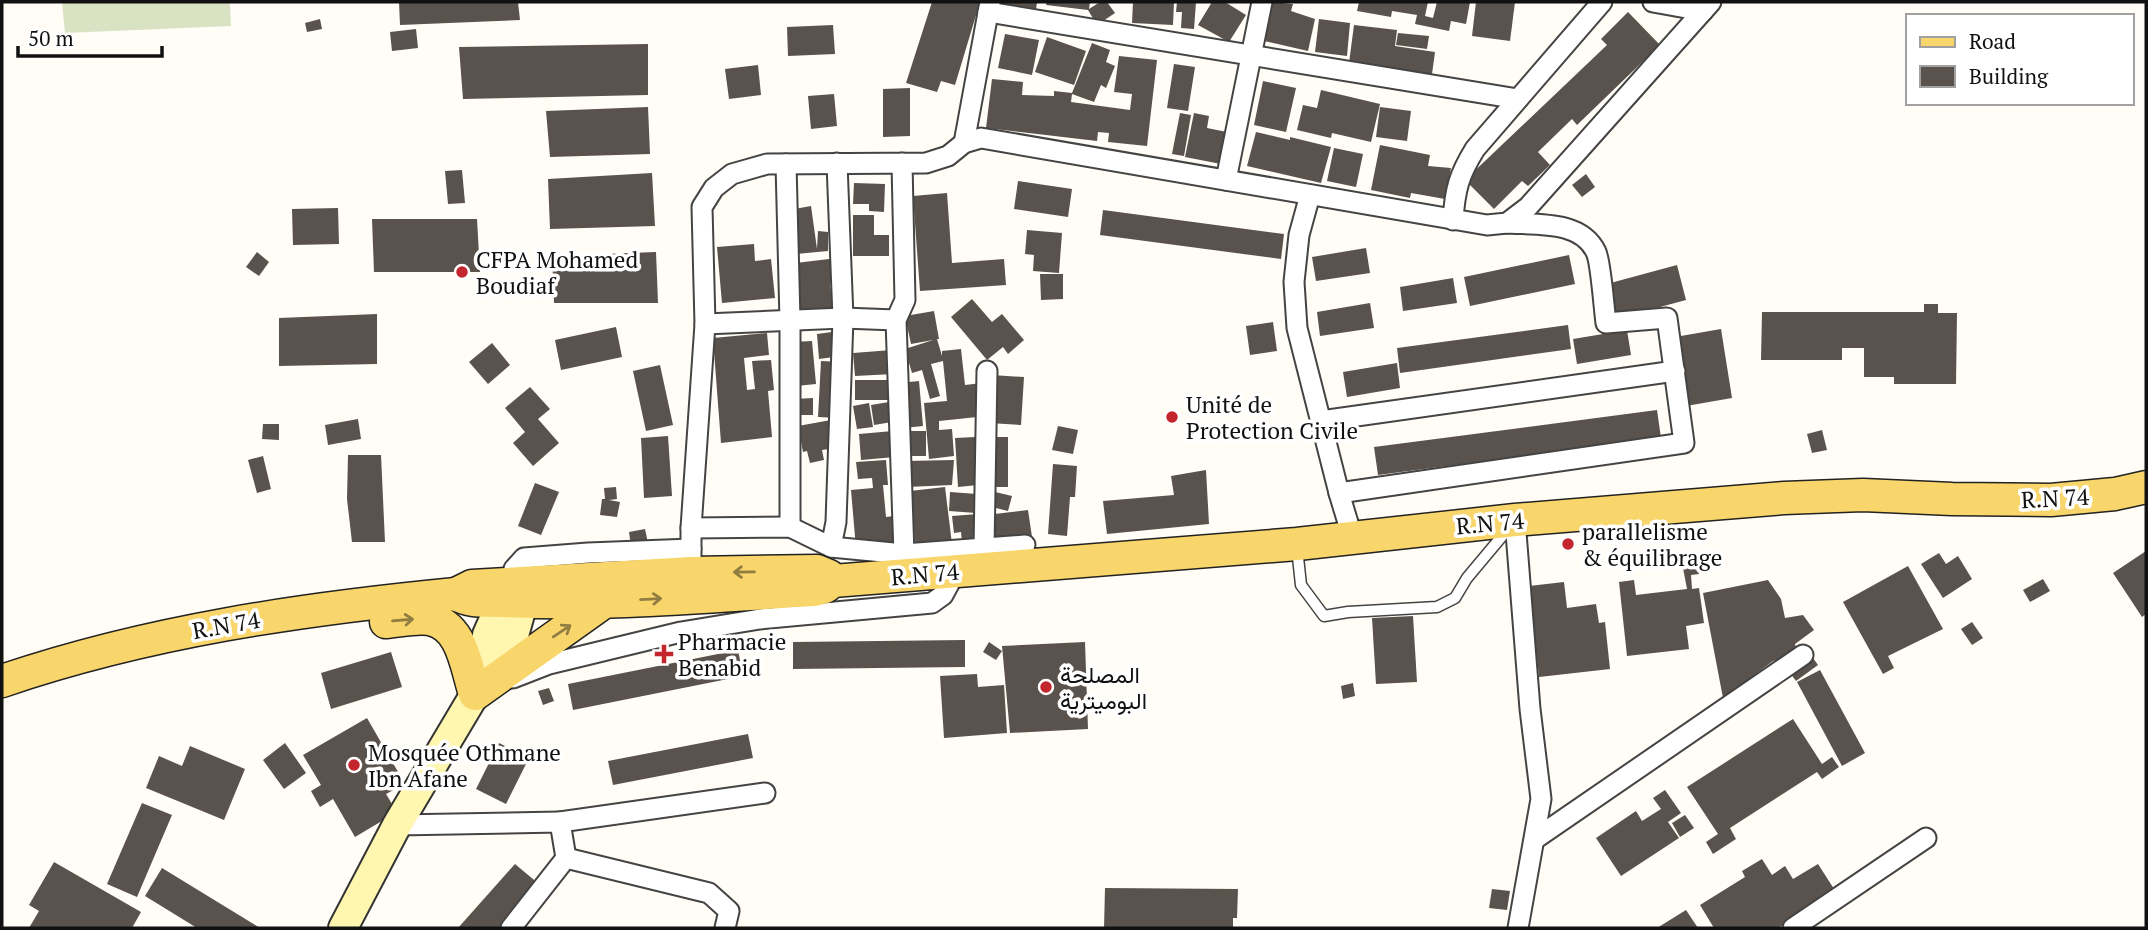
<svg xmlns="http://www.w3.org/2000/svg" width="2148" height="930" viewBox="0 0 2148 930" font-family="'PT Serif',Vazirmatn,serif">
	<rect width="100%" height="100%" fill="#fffdf5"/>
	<polygon fill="#d9e3c4" points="62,2 230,2 231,26 65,33"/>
	<g fill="#5a524d">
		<polygon points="399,2 518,2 520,20 400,25"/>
		<polygon points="932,2 980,2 955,85 941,81 937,92 906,83"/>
		<polygon points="1002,2 1037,2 1036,10 1002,5"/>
		<polygon points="1047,2 1090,2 1089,9 1100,2 1107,2 1115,13 1097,25 1088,10 1046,5"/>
		<polygon points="1133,2 1174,2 1173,25 1132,23"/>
		<polygon points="1177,2 1196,2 1194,29 1181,28 1182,12 1176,12"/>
		<polygon points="1212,2 1225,2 1246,15 1229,42 1198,25"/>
		<polygon points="1272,2 1293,4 1291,11 1315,19 1308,51 1264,41"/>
		<polygon points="1359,2 1428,2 1425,16 1433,18 1437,2 1470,2 1466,24 1451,21 1449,31 1415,24 1417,15 1392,11 1391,17 1357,11"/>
		<polygon points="1476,2 1515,2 1510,41 1472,36"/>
		<polygon points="1628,12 1660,45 1577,125 1572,119 1538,152 1550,165 1528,186 1522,181 1494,209 1465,180 1607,45 1601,39"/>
		<polygon points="320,19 322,29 307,32 305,23"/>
		<polygon points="1319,19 1350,23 1347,56 1315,52"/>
		<polygon points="833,25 835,54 788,56 787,27"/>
		<polygon points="1354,25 1397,30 1395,46 1435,52 1432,74 1349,63"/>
		<polygon points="416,29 418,48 392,51 390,32"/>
		<polygon points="1398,33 1429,36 1427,49 1396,45"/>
		<polygon points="1005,34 1039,40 1032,75 998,68"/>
		<polygon points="1047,37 1086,51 1074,85 1035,72"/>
		<polygon points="1092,43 1110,50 1106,62 1115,66 1106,88 1101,85 1094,102 1072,94 1071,102 1130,110 1132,94 1114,92 1119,56 1157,60 1147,146 1108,142 1109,133 1098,132 1097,141 986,128 992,79 1023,82 1022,95 1054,96 1054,91 1072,93"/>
		<polygon points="648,44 648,95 463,99 459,47"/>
		<polygon points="1174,64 1195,67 1188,111 1167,108"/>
		<polygon points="758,65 761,95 729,99 725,69"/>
		<polygon points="1263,81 1296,88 1286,132 1254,125"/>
		<polygon points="910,88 910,136 883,137 883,89"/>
		<polygon points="1321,90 1380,104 1371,142 1332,133 1331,138 1297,130 1303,105 1317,108"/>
		<polygon points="834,94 837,126 811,129 808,96"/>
		<polygon points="648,107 650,154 550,157 546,111"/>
		<polygon points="1380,107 1411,111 1407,141 1376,137"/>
		<polygon points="1180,113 1191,115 1184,156 1172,154"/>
		<polygon points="1194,113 1209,116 1207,128 1232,133 1226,165 1185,157"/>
		<polygon points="1256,132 1290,140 1290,137 1331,147 1321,183 1247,166"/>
		<polygon points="1380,145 1430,155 1428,166 1451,168 1445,199 1411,193 1410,198 1371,190"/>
		<polygon points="1334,148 1363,154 1356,187 1327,181"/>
		<polygon points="462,170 465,203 448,204 445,171"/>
		<polygon points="652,173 655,226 550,229 548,179"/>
		<polygon points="1586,174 1595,187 1582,197 1572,185"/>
		<polygon points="1018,181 1072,189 1068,217 1014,209"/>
		<polygon points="854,183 885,184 884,212 869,211 869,204 853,204"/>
		<polygon points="947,193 952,263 1004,259 1006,285 920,291 913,196"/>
		<polygon points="811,206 817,249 818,231 828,232 828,251 796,254 789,210"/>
		<polygon points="338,208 339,244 293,245 292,209"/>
		<polygon points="1103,210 1284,234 1281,259 1100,235"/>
		<polygon points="853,215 874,215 874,235 889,235 889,256 853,256"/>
		<polygon points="372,219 477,219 480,272 374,272"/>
		<polygon points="1027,230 1062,233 1059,273 1033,271 1034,255 1025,254"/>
		<polygon points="754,244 755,261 771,259 775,298 722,303 717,247"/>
		<polygon points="1366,248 1370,273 1316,281 1312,257"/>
		<polygon points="257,252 269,262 259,276 246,267"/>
		<polygon points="656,252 658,303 554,303 552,256"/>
		<polygon points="1569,255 1575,284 1470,306 1464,277"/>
		<polygon points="837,258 840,282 830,283 833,313 795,318 792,288 799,287 796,263"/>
		<polygon points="1677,265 1686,300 1612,320 1603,285"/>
		<polygon points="1040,274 1063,274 1063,299 1041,300"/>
		<polygon points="1453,278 1457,303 1403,311 1400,287"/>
		<polygon points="972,299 992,322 1002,314 1024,340 1008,354 1003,347 987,360 951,317"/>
		<polygon points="1370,303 1374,328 1320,336 1317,312"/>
		<polygon points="1924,304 1938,304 1938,313 1957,313 1956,384 1894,384 1894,377 1864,377 1864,348 1842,348 1842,360 1761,360 1762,312 1924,312"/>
		<polygon points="934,311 939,339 937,339 942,356 942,351 961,349 965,385 982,383 983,399 975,400 977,417 939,421 939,430 952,429 954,456 929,459 924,403 947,401 943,361 931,364 940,396 930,399 922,370 912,373 905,349 933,340 911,344 905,316"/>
		<polygon points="377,314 377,364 279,366 279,318"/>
		<polygon points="1273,322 1277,351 1250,355 1246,326"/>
		<polygon points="1568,325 1571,349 1400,373 1397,348"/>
		<polygon points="616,327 622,357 561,370 555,340"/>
		<polygon points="1721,329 1732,398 1686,406 1675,337"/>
		<polygon points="1627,330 1631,355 1577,364 1573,339"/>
		<polygon points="832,332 834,357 819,359 817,334"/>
		<polygon points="767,333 769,355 744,358 747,390 755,389 752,361 771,360 774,390 768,391 772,437 721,443 713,338"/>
		<polygon points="812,341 816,384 796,386 793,342"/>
		<polygon points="492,343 510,365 488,384 469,362"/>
		<polygon points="892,350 894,374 855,376 853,353"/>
		<polygon points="821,361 841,362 838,418 818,417"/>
		<polygon points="1397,363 1400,388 1347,397 1343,372"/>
		<polygon points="660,365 673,425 646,431 633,371"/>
		<polygon points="992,375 1024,377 1021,425 989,423"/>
		<rect x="855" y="380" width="37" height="20"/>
		<polygon points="919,381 923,426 904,428 900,383"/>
		<polygon points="530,387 550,409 538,419 559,443 533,466 513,443 525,432 505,408"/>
		<polygon points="813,398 813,415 795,415 795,399"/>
		<polygon points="895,401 898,421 874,425 871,405"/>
		<polygon points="869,403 873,427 857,429 853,406"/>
		<polygon points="1657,410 1661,438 1378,475 1374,447"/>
		<polygon points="358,419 361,439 328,445 325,425"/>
		<polygon points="831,420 836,448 822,450 824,460 810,463 807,451 803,452 798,426"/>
		<polygon points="263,424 279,424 279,440 262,439"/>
		<polygon points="1058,426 1078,430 1073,454 1052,450"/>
		<polygon points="1822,430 1827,450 1812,453 1807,434"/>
		<polygon points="893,431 895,457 861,460 859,434"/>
		<rect x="902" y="431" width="24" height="25"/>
		<polygon points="668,436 672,496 644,498 641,438"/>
		<polygon points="975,437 978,485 958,487 955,438"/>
		<rect x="988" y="437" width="20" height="50"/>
		<polygon points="348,455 381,455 385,542 352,542 347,499"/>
		<polygon points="263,456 271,489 257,493 248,460"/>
		<polygon points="886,460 888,485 883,485 886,517 894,516 896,545 856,548 851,490 873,488 872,478 858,479 856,462"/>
		<polygon points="954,460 952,485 907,487 906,461"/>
		<polygon points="1053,464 1077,466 1075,497 1070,497 1067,536 1048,534"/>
		<polygon points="1206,470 1209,524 1107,534 1103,501 1174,495 1171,476"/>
		<polygon points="535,483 559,492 541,535 518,526"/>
		<polygon points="616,487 617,499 609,500 620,502 617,517 600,515 602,499 605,499 604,488"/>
		<polygon points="945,487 952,544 916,548 910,491"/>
		<polygon points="991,491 1012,496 1008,511 988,506"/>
		<polygon points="950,492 977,494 976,513 949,511"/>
		<polygon points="1028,510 1032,537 989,542 986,515"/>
		<polygon points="978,514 981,540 962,542 961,532 954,533 952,516"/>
		<polygon points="645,529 648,543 631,546 629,532"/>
		<polygon points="2146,551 2146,614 2142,617 2113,573"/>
		<polygon points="1939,553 1946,564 1958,556 1972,579 1943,598 1921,564"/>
		<polygon points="1698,565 1699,574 1691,575 1692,589 1699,588 1704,623 1686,626 1689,649 1627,656 1619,582 1634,580 1636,595 1687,589 1683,568"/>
		<polygon points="1908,566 1943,629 1888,656 1894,668 1883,674 1843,602"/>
		<polygon points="2043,579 2050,591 2030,602 2023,590"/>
		<polygon points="1768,580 1781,599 1785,618 1803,615 1814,630 1795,644 1796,648 1779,660 1773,661 1723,698 1703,593"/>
		<polygon points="1564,582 1567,608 1596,604 1599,623 1605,622 1610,669 1539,677 1529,586"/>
		<polygon points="1413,616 1417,682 1376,684 1372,618"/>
		<polygon points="1972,622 1983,638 1972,645 1961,629"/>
		<polygon points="965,640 965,667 793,669 793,642"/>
		<polygon points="989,642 1002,651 996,660 983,652"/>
		<polygon points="1085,642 1088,729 1010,733 1002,646"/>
		<polygon points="738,650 743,676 573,710 568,684"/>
		<polygon points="391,652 402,687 331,709 321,673"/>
		<polygon points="1813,658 1818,665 1796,681 1790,673"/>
		<polygon points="1820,670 1865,753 1842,766 1797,682"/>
		<polygon points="977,674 978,687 1004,685 1007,733 944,738 940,676"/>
		<polygon points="1353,683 1355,696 1343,699 1341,686"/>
		<polygon points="549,688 554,701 543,705 538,691"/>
		<polygon points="367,718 405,784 386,794 397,812 355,837 333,799 320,807 311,791 321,785 303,755"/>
		<polygon points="1793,719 1822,764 1832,757 1839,767 1822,779 1817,772 1730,828 1736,839 1713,854 1706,842 1718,834 1687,787"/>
		<polygon points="748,734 753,758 613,785 608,761"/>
		<polygon points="285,743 306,773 284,789 263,760"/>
		<polygon points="499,743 529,758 506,804 476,789"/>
		<polygon points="190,746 245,769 224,820 146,788 159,756 182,766"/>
		<polygon points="1665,790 1681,813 1668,822 1679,838 1621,876 1596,838 1636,811 1642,821 1661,809 1653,798"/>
		<polygon points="142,803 172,815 137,897 107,884"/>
		<polygon points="1685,815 1694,828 1680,837 1672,823"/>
		<polygon points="1762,859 1772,875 1785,866 1793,879 1818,864 1836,892 1778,928 1714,928 1700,905 1745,877 1742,871"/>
		<polygon points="54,862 141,912 132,928 29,928 39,911 29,905"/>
		<polygon points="515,864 540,885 502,928 458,928"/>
		<polygon points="162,868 260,928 197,928 145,896"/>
		<polygon points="1105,888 1238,889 1237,918 1233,918 1233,928 1104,928"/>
		<polygon points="1492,889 1510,891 1507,910 1489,908"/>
		<polygon points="1686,910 1698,928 1657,928"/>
	</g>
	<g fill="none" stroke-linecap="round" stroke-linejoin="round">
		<defs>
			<polyline id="lane" points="1297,548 1301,585 1324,616 1348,612 1437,607 1455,598 1467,578 1508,529"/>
			<g id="street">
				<polyline points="1653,2 1703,11"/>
				<polyline points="988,12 1518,99"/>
				<polyline points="964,143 990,2"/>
				<polyline points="902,163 905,300 896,320 904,554"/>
				<polyline points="786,164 790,320 790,527"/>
				<polyline points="1226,180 1262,2"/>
				<polyline points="1310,195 1299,235 1294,282 1297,328 1339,493 1352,536"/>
				<path d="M1453,220C1455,189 1459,175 1475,149L1602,2"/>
				<polyline points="705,324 843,318 896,320"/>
				<polyline points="1321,421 1675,371"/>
				<path d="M1339,493L1684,443L1667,318L1606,323C1604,309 1601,262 1596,252C1581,220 1537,225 1507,223"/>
				<polyline points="1515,520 1530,709 1541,799 1518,928"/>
				<polyline points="691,528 790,527 831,547 836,522 843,318 837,163"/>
				<polyline points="831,547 904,554 1025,545"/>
				<polyline points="984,549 987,371"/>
				<polyline points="691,573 691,528 705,324 702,207 714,188 732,174 767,164 926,163 948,156 964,143 981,138 1487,225 1507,223 1528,207 1711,2"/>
				<polyline points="510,583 514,569 524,558 588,553 691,549"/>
				<polyline points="513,678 549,664 681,632 760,619 932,603 943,595 956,571"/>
				<polyline points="560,822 765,793"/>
				<polyline points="397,825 560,822 566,858 511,928"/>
				<polyline points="1535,839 1803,655"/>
				<polyline points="566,858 709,893 729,911 725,928"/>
				<polyline points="1793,928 1926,838"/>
			</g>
			<g id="secondary">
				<polyline points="510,583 487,635 475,694 497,669 513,639 529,582"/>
				<polyline points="343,928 397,825 475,694"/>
			</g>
			<g id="primary">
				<path d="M833,581L829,576L817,571L691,573L472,586L456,594C471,603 485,600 503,601C606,606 711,596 814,590L825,587L833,581L1297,544L1515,520L1784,498L1863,495L1952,499L2051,500L2115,494L2146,487"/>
				<path d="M386,622C399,621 416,617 429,619C463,625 466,667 475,694L604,602"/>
				<path d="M2,681C149,631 302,609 456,594"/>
			</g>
		</defs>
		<use href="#lane" stroke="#444" stroke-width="13"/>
		<use href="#street" stroke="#444" stroke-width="23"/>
		<use href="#secondary" stroke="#333" stroke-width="32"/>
		<use href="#primary" stroke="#222" stroke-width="35"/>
		<use href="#lane" stroke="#fff" stroke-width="10"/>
		<use href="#street" stroke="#fff" stroke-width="19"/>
		<use href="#secondary" stroke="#fff6b0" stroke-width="28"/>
		<use href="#primary" stroke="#f9d66b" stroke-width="32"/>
	</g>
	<defs><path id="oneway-shaft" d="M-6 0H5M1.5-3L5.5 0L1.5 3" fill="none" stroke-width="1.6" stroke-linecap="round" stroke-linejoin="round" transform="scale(1.75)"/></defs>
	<g stroke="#917d42">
		<use href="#oneway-shaft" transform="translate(744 572) rotate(179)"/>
		<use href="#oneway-shaft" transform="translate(651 599) rotate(-3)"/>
		<use href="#oneway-shaft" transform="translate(403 620) rotate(-5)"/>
		<use href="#oneway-shaft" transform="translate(562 631) rotate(-34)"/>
	</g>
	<g fill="#c4262e" stroke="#fff" stroke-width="2.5">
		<circle cx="462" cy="272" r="7"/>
		<circle cx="1172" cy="417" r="7"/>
		<circle cx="1568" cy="544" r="7"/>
		<path d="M660.5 643.5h7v7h7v7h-7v7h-7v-7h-7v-7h7z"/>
		<circle cx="1046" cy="687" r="7"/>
		<circle cx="354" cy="765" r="7"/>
	</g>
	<g text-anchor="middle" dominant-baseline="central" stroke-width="7" stroke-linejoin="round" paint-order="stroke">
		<g font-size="23" fill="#111" stroke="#fff" text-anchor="start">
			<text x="476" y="259">CFPA Mohamed<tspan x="476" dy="26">Boudiaf</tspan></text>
			<text x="1186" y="404">Unité de<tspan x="1186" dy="26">Protection Civile</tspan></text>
			<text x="1582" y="531">parallelisme<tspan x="1582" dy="26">&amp; équilibrage</tspan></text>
			<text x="678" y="641">Pharmacie<tspan x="678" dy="26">Benabid</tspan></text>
			<text x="1060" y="674">المصلحة<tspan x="1060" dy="26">البوميترية</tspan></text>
			<text x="368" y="752">Mosquée Othmane<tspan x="368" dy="26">Ibn Afane</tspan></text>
		</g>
		<g font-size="23" fill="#111" stroke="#fff">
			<text transform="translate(2055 498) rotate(-3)">R.N 74</text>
			<text transform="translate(1490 523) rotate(-5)">R.N 74</text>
			<text transform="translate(925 574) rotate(-5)">R.N 74</text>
			<text transform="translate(226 625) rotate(-10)">R.N 74</text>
		</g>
	</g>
	<rect width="2148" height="930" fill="none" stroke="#111111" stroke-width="7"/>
	<rect x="1906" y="14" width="228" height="91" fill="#ffffff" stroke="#a0a0a0" stroke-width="2"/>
	<rect x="1920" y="37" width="35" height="10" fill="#f9d66b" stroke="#a0a0a0" stroke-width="2"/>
	<text x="1969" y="49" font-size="21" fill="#111111">Road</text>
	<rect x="1920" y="66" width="35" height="21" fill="#5a524d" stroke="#a0a0a0" stroke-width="2"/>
	<text x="1969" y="84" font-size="21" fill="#111111">Building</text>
	<path d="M18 46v10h144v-10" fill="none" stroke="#111111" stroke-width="3.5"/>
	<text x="28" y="46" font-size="21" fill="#111111" stroke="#ffffff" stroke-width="5" paint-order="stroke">50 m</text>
</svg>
